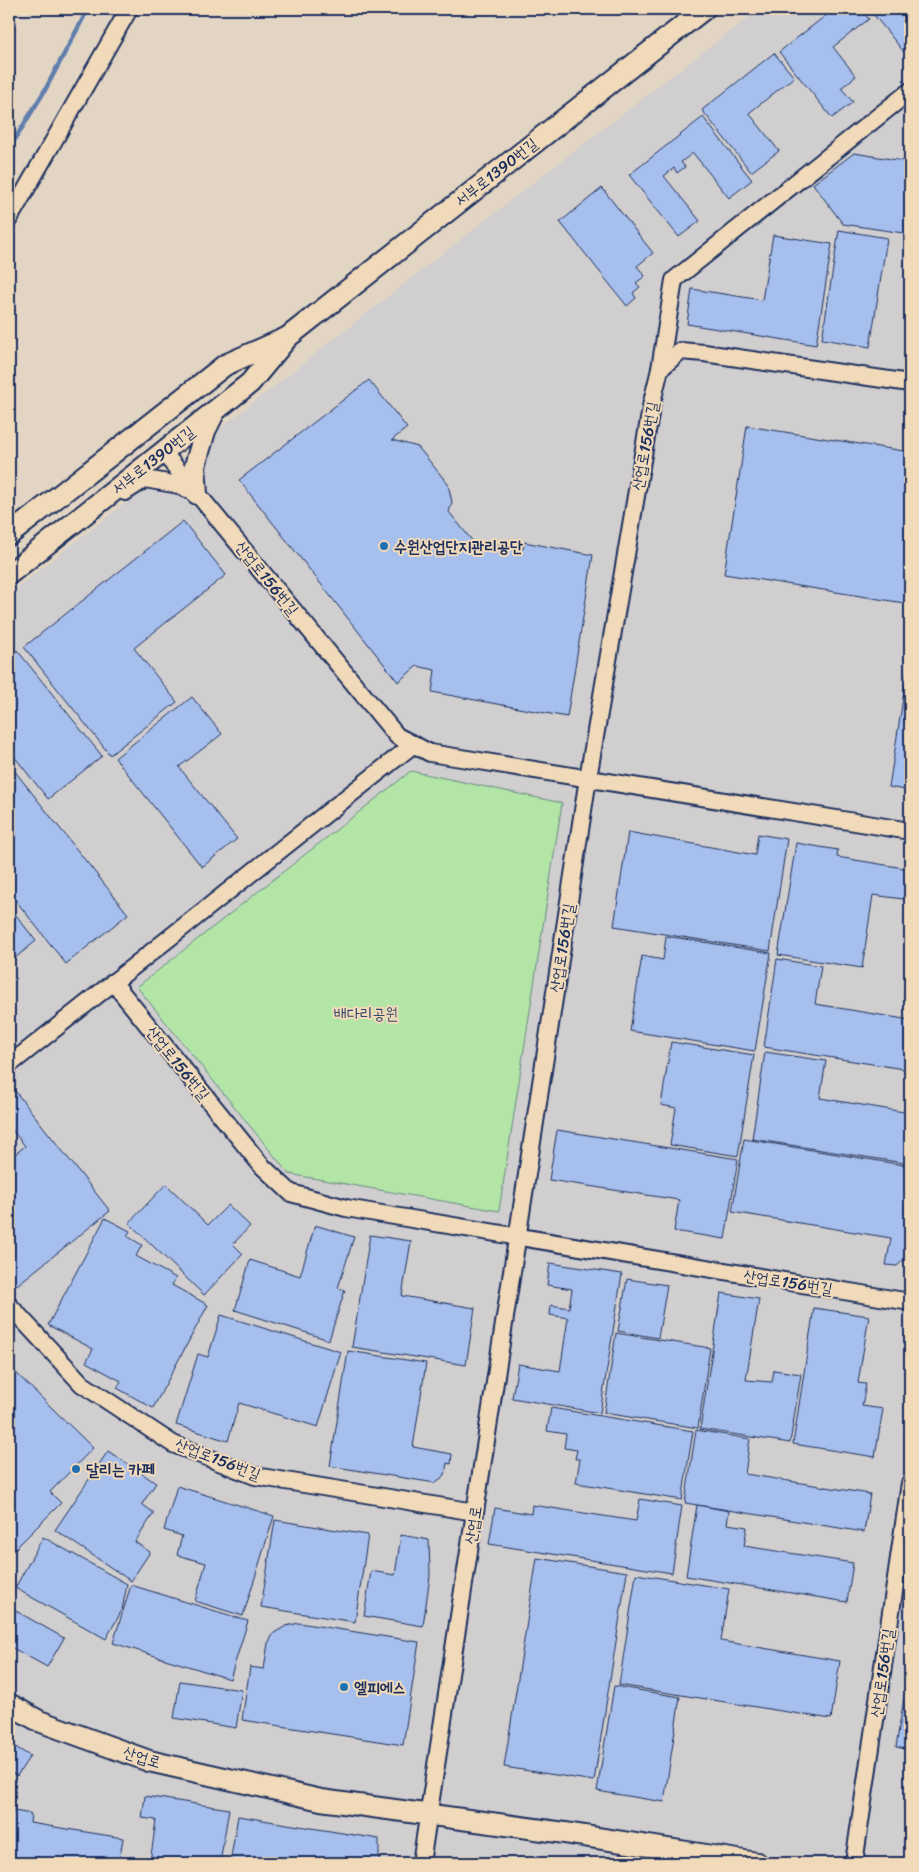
<svg xmlns="http://www.w3.org/2000/svg" width="919" height="1872" viewBox="0 0 919 1872" font-family="Sriracha,'Poor Story',sans-serif">
	<rect width="100%" height="100%" fill="#e2d5c3"/>
	<filter id="ink" filterUnits="userSpaceOnUse"><feTurbulence type="fractalNoise" baseFrequency=".02" numOctaves="2"/><feDisplacementMap in="SourceGraphic" scale="10" xChannelSelector="R" yChannelSelector="G"/><feConvolveMatrix kernelMatrix="1 2 1 2 8 2 1 2 1" color-interpolation-filters="sRGB"/></filter>
	<g filter="url(#ink)">
		<polygon fill="#d0cecf" points="759,9 910,9 910,1863 9,1863 9,594 525,189"/>
		<polygon fill="#b3e5a6" stroke="#678a82" points="411,771 562,803 499,1211 289,1174 137,987"/>
		<g fill="none" stroke-linecap="round" stroke-linejoin="round">
			<polyline stroke="#5e7ead" stroke-width="4.5" points="9,149 45,90 88,9"/>
		</g>
		<g fill="#a7bfec" stroke="#1b2f5e">
			<polygon points="834,9 860,9 869,19 833,47 856,76 841,88 853,102 832,118 779,52"/>
			<polygon points="869,9 910,9 910,56 908,57"/>
			<polygon points="774,53 794,77 749,113 779,151 751,172 702,110"/>
			<polygon points="703,117 752,180 729,198 693,153 681,162 685,167 677,173 674,168 664,176 700,221 679,237 629,175"/>
			<polygon points="854,153 910,162 910,234 843,224 813,184"/>
			<polygon points="602,188 653,253 637,266 645,276 636,283 640,287 633,293 636,298 627,306 560,222"/>
			<polygon points="839,230 887,238 870,347 822,339"/>
			<polygon points="773,235 832,244 816,345 687,324 692,289 762,300"/>
			<polygon points="369,380 407,428 392,440 418,447 448,484 452,502 449,512 479,549 493,543 523,549 524,542 593,555 567,717 432,692 435,670 417,666 398,682 239,480"/>
			<polygon points="747,426 910,452 910,604 724,574"/>
			<polygon points="183,521 226,575 134,648 177,702 110,755 24,647"/>
			<polygon points="17,650 102,756 48,799 9,750 9,656"/>
			<polygon points="910,654 910,791 889,787"/>
			<polygon points="192,697 222,734 179,767 237,839 202,867 115,758"/>
			<polygon points="9,764 128,914 66,964 9,892"/>
			<polygon points="628,832 755,855 758,834 787,839 770,951 614,926"/>
			<polygon points="796,843 838,850 837,857 910,869 910,900 873,895 862,968 778,955"/>
			<polygon points="9,906 36,941 9,963"/>
			<polygon points="666,936 771,953 755,1051 630,1031 642,956 663,960"/>
			<polygon points="777,959 821,966 815,1004 910,1020 910,1070 764,1047"/>
			<polygon points="671,1042 754,1055 738,1156 670,1145 676,1108 661,1105"/>
			<polygon points="765,1052 826,1061 820,1098 910,1113 910,1164 752,1139"/>
			<polygon points="15,1091 110,1211 17,1285 9,1275 9,1159 25,1146 9,1126 9,1096"/>
			<polygon points="557,1130 738,1159 725,1239 674,1231 679,1200 549,1180"/>
			<polygon points="744,1139 910,1166 910,1241 908,1256 897,1266 886,1265 891,1238 732,1212"/>
			<polygon points="166,1184 208,1225 228,1205 250,1226 233,1244 243,1254 204,1295 129,1223"/>
			<polygon points="105,1218 130,1231 127,1236 142,1245 136,1256 176,1278 172,1285 208,1305 153,1408 117,1388 121,1381 86,1362 93,1349 48,1325"/>
			<polygon points="315,1225 354,1237 338,1288 345,1290 329,1340 235,1310 250,1260 300,1276"/>
			<polygon points="370,1235 411,1241 402,1296 475,1308 466,1365 352,1347"/>
			<polygon points="550,1263 622,1274 600,1413 512,1398 518,1364 560,1371 568,1318 550,1315 551,1305 569,1308 572,1289 547,1285"/>
			<polygon points="627,1279 667,1285 658,1338 618,1331"/>
			<polygon points="721,1293 759,1299 746,1380 772,1382 774,1370 801,1374 790,1443 700,1429"/>
			<polygon points="814,1308 869,1316 858,1383 866,1384 862,1406 883,1409 875,1457 793,1444"/>
			<polygon points="221,1315 341,1352 318,1427 239,1403 228,1441 176,1425 198,1354 208,1357"/>
			<polygon points="616,1333 710,1348 698,1428 604,1413"/>
			<polygon points="348,1351 426,1363 413,1447 452,1454 451,1464 447,1463 445,1475 435,1483 330,1466"/>
			<polygon points="9,1366 93,1448 50,1492 61,1503 9,1555"/>
			<polygon points="551,1408 693,1431 682,1500 576,1483 580,1459 575,1459 577,1450 564,1448 566,1434 547,1431"/>
			<polygon points="696,1430 750,1439 745,1474 870,1494 864,1532 685,1503"/>
			<polygon points="108,1451 156,1483 142,1504 154,1513 135,1542 150,1552 131,1581 55,1530"/>
			<polygon points="177,1486 274,1516 243,1616 195,1601 206,1563 177,1555 182,1536 164,1530"/>
			<polygon points="640,1499 682,1506 672,1573 489,1544 495,1508 531,1514 532,1505 636,1521"/>
			<polygon points="697,1505 729,1511 727,1524 747,1527 744,1546 853,1563 847,1602 686,1576"/>
			<polygon points="275,1520 368,1535 355,1622 261,1607"/>
			<polygon points="401,1535 429,1540 430,1576 423,1626 364,1616 371,1571 395,1575"/>
			<polygon points="43,1537 127,1584 122,1610 106,1639 15,1588"/>
			<polygon points="537,1558 627,1572 594,1781 504,1767"/>
			<polygon points="636,1574 729,1589 721,1641 840,1661 831,1719 619,1685"/>
			<polygon points="131,1585 248,1621 230,1679 113,1643"/>
			<polygon points="9,1607 64,1638 47,1667 9,1646"/>
			<polygon points="299,1623 419,1642 403,1745 242,1720 250,1667 264,1669 268,1643 274,1633 286,1626"/>
			<polygon points="908,1673 910,1673 910,1750 896,1747"/>
			<polygon points="180,1681 242,1690 236,1728 174,1718"/>
			<polygon points="614,1686 680,1697 664,1802 597,1791"/>
			<polygon points="9,1743 30,1756 17,1776 9,1771"/>
			<polygon points="145,1796 229,1809 220,1863 150,1863 156,1820 142,1818"/>
			<polygon points="9,1810 31,1814 30,1823 123,1838 119,1863 9,1863"/>
			<polygon points="238,1816 379,1839 379,1863 230,1863"/>
		</g>
		<g fill="none" stroke-linecap="round" stroke-linejoin="round">
			<defs>
				<g id="minor">
					<polyline points="9,219 129,9"/>
					<polyline points="660,369 674,280 910,91"/>
					<polyline points="163,452 397,736 430,753 910,831"/>
					<polyline points="125,492 145,479 179,485 195,493"/>
					<polyline points="113,982 261,1165 291,1193 346,1208 910,1302"/>
					<polyline points="9,1065 414,744"/>
					<polyline points="9,1305 82,1384 173,1444 255,1476 475,1512"/>
					<polyline points="421,1863 588,778 652,402 660,369 680,351 704,353 910,383"/>
					<polyline points="854,1863 910,1483"/>
				</g>
				<g id="tertiary">
					<polyline points="197,494 195,466 205,431 214,413"/>
					<polyline points="9,535 225,365 284,339"/>
					<polyline points="9,574 250,383 288,337 704,9"/>
					<polyline points="9,1704 39,1721 149,1761 321,1800 565,1833 757,1863"/>
				</g>
			</defs>
			<use href="#minor" stroke="#1b2f5e" stroke-width="20"/>
			<use href="#tertiary" stroke="#1b2f5e" stroke-width="24"/>
			<use href="#minor" stroke="#f1dab9" stroke-width="16"/>
			<use href="#tertiary" stroke="#f1dab9" stroke-width="20"/>
		</g>
	</g>
	<g fill="#1f6fb2" stroke="#f1dab9" stroke-width="2">
		<circle cx="384" cy="546" r="5"/>
		<circle cx="76" cy="1469" r="5"/>
		<circle cx="344" cy="1687" r="5"/>
	</g>
	<g text-anchor="middle" dominant-baseline="central" stroke-width="4" stroke-linejoin="round" paint-order="stroke">
		<g font-size="16" fill="#1b2f5e" stroke="#f1dab9">
			<text transform="translate(496 172) rotate(-38)">서부로1390번길</text>
			<text transform="translate(645 446) rotate(-80)">산업로156번길</text>
			<text transform="translate(153 460) rotate(-38)">서부로1390번길</text>
			<text transform="translate(267 578) rotate(51)">산업로156번길</text>
			<text transform="translate(562 948) rotate(-81)">산업로156번길</text>
			<text transform="translate(178 1063) rotate(51)">산업로156번길</text>
			<text transform="translate(788 1282) rotate(9)">산업로156번길</text>
			<text transform="translate(218 1459) rotate(21)">산업로156번길</text>
			<text transform="translate(473 1525) rotate(-81)">산업로</text>
			<text transform="translate(882 1673) rotate(-82)">산업로156번길</text>
			<text transform="translate(142 1757) rotate(17)">산업로</text>
		</g>
		<g font-size="16" font-weight="bold" fill="#1b2f5e" stroke="#f1dab9" text-anchor="start">
			<text x="394" y="546">수원산업단지관리공단</text>
			<text x="86" y="1469">달리는 카페</text>
			<text x="354" y="1687">엘피에스</text>
		</g>
		<g font-size="16" fill="#324a69" stroke="#f1dab9">
			<text x="366" y="1013">배다리공원</text>
		</g>
	</g>
	<rect width="919" height="1872" fill="none" stroke="#f1dab9" stroke-width="30"/>
	<rect x="15" y="15" width="889" height="1842" fill="none" stroke="#1b2f5e" stroke-width="2" filter="url(#ink)"/>
</svg>
